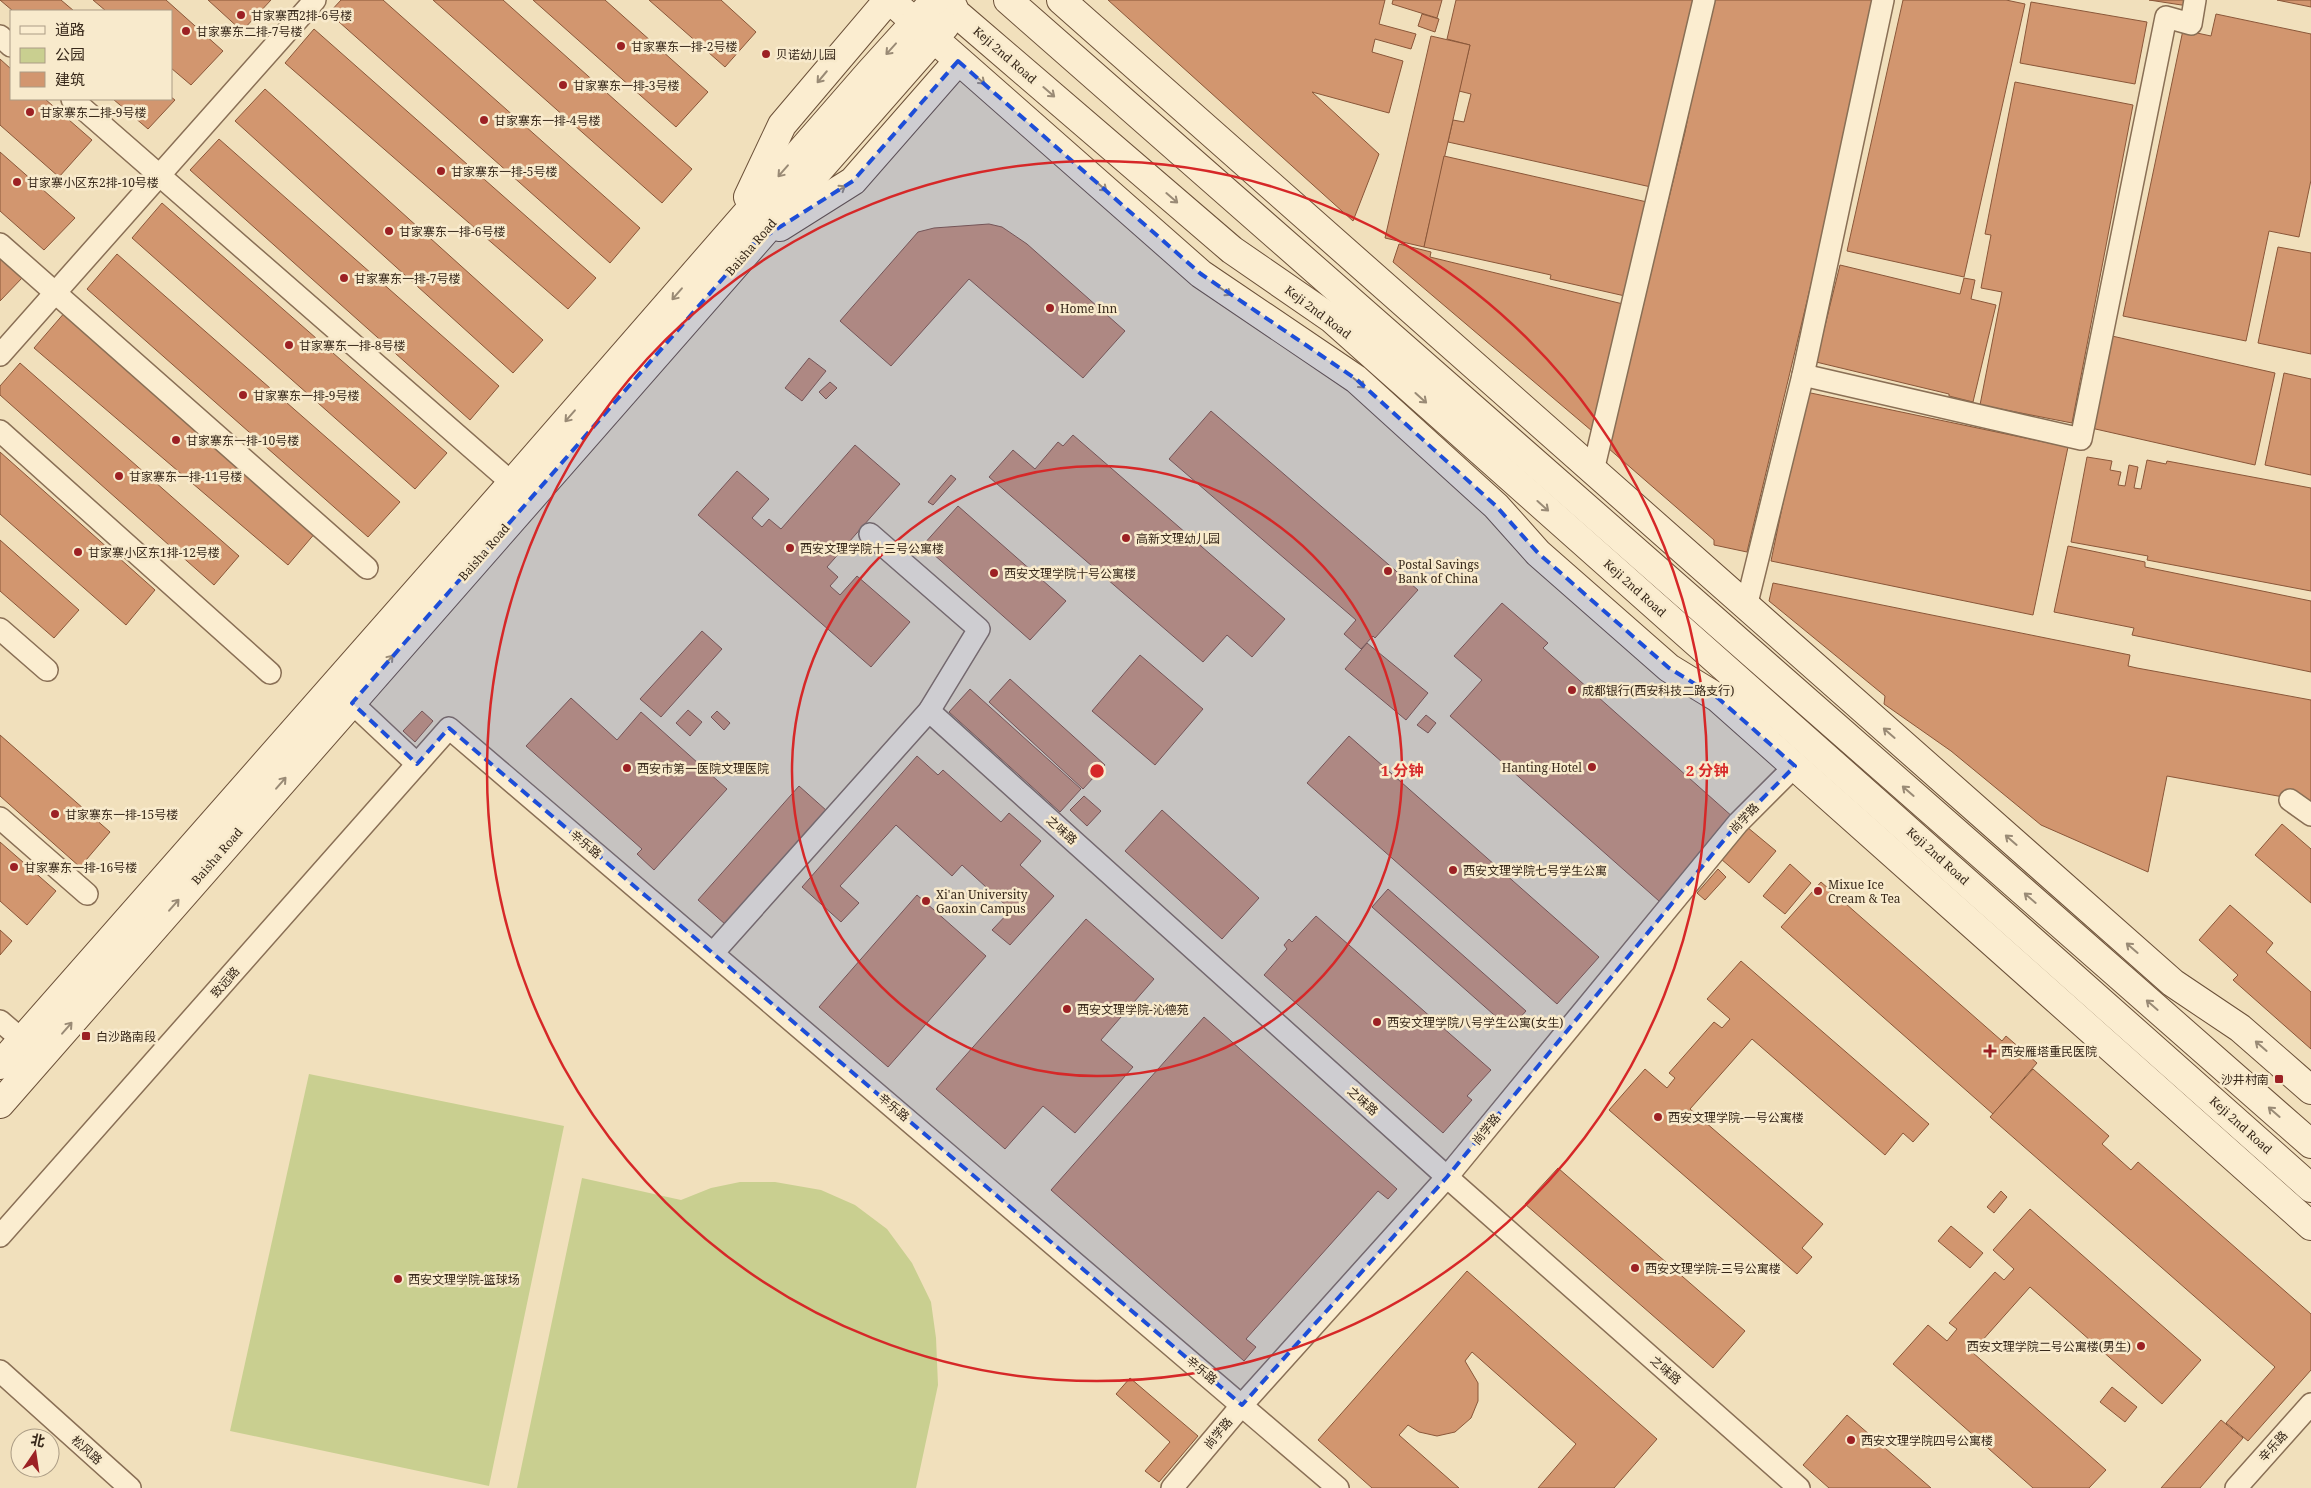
<svg xmlns="http://www.w3.org/2000/svg" width="2311" height="1488" viewBox="0 0 2311 1488" font-family="'Noto Serif','Noto Sans SC',serif">
	<rect width="100%" height="100%" fill="#f1e0bc"/>
	<g fill="#c9cf90">
		<polygon points="309,1074 564,1126 489,1486 230,1431"/>
		<polygon points="582,1178 681,1200 711,1188 740,1182 775,1182 821,1190 855,1205 887,1229 912,1263 931,1302 936,1338 938,1385 916,1488 517,1488"/>
	</g>
	<g fill="#d2966f" stroke="#8a5739">
		<polygon points="0,0 61,0 74,11 13,11"/>
		<polygon points="93,0 166,0 223,51 191,85 171,68 171,11 106,11"/>
		<polygon points="208,0 271,0 242,31"/>
		<polygon points="341,0 383,0 640,228 610,263 329,13"/>
		<polygon points="433,0 503,0 692,169 662,203"/>
		<polygon points="533,0 605,0 708,92 676,127"/>
		<polygon points="649,0 721,0 756,32 725,67"/>
		<polygon points="1108,0 1385,0 1379,24 1416,34 1411,49 1375,39 1372,52 1403,61 1389,113 1312,92 1379,154 1353,221"/>
		<polygon points="1393,0 1442,0 1437,18 1392,4"/>
		<polygon points="1456,0 1693,0 1651,187 1448,142 1453,120 1464,122 1471,94 1459,91 1470,45 1447,39"/>
		<polygon points="1711,0 1879,0 1747,552 1714,545 1714,540 1608,448 1685,132"/>
		<polygon points="1903,0 2006,0 2025,4 1964,277 1847,251"/>
		<polygon points="2149,0 2189,0 2188,6"/>
		<polygon points="2277,0 2311,0 2311,7"/>
		<polygon points="2031,2 2147,22 2135,84 2020,63"/>
		<polygon points="1422,14 1439,19 1435,32 1418,26"/>
		<polygon points="2216,14 2311,34 2311,180 2299,237 2269,231 2246,341 2123,316 2183,30 2211,36"/>
		<polygon points="314,29 596,278 568,309 285,63"/>
		<polygon points="1431,36 1470,45 1424,247 1385,238"/>
		<polygon points="0,59 11,69 11,99 45,99 92,140 59,177 0,125"/>
		<polygon points="2015,82 2133,105 2072,423 1980,405 2002,292 1981,288 1991,235 1985,234"/>
		<polygon points="265,89 543,340 513,373 235,121"/>
		<polygon points="171,97 175,100 148,129 113,99 171,99"/>
		<polygon points="219,139 499,386 470,420 190,170"/>
		<polygon points="0,152 75,218 44,250 0,211"/>
		<polygon points="1444,156 1647,202 1625,296 1550,279 1551,275 1424,247"/>
		<polygon points="162,203 447,453 415,489 132,238"/>
		<polygon points="989,224 1002,227 1027,244 1125,331 1083,378 969,279 891,366 840,321 918,232 934,228"/>
		<polygon points="1399,244 1431,252 1430,257 1623,304 1592,431 1393,262"/>
		<polygon points="2278,247 2311,253 2311,354 2258,343"/>
		<polygon points="117,254 400,502 368,537 87,289"/>
		<polygon points="0,257 23,277 0,301"/>
		<polygon points="1840,265 1960,294 1964,278 1975,280 1971,299 1996,305 1973,402 1949,396 1949,394 1816,362"/>
		<polygon points="66,311 316,532 288,565 34,348"/>
		<polygon points="2112,336 2275,373 2255,465 2091,428"/>
		<polygon points="809,358 826,371 802,401 785,388"/>
		<polygon points="20,363 239,556 214,585 0,395 0,386"/>
		<polygon points="2284,373 2311,379 2311,475 2265,465"/>
		<polygon points="830,382 837,388 826,399 819,392"/>
		<polygon points="1806,392 2068,447 2033,615 1771,561"/>
		<polygon points="1211,411 1418,590 1375,638 1373,636 1361,649 1344,634 1356,620 1169,459"/>
		<polygon points="1073,435 1285,619 1252,657 1227,635 1203,662 989,477 1013,450 1035,469 1058,442 1063,446"/>
		<polygon points="855,445 900,484 827,567 838,577 830,586 840,595 857,576 910,622 871,667 698,515 737,471 769,499 752,518 762,527 769,519 781,529"/>
		<polygon points="0,452 155,590 126,625 0,514"/>
		<polygon points="2087,457 2112,461 2110,470 2121,472 2118,485 2125,486 2129,465 2138,467 2134,488 2141,489 2147,460 2166,464 2167,461 2311,488 2311,591 2147,560 2148,556 2071,542"/>
		<polygon points="951,475 956,479 933,505 928,502"/>
		<polygon points="958,506 1066,601 1030,640 923,545"/>
		<polygon points="0,540 79,610 54,638 0,591"/>
		<polygon points="2068,546 2145,562 2145,567 2311,601 2311,672 2132,635 2134,628 2054,612"/>
		<polygon points="1773,583 2130,655 2128,666 2137,668 2311,700 2311,802 2167,776 2148,872 2041,825 1951,751 1884,704 1885,696 1769,601"/>
		<polygon points="1502,603 1548,643 1543,648 1734,818 1659,901 1450,716 1482,680 1454,656"/>
		<polygon points="702,631 722,649 661,717 640,699"/>
		<polygon points="1367,643 1428,693 1406,720 1345,669"/>
		<polygon points="1140,655 1203,709 1155,765 1092,711"/>
		<polygon points="1010,679 1105,765 1083,789 989,702"/>
		<polygon points="970,689 1081,789 1060,812 949,712"/>
		<polygon points="571,698 617,740 641,712 727,789 654,870 637,854 642,849 526,746"/>
		<polygon points="688,710 702,722 690,736 676,723"/>
		<polygon points="422,711 433,721 415,742 403,731"/>
		<polygon points="717,711 730,723 724,730 711,717"/>
		<polygon points="1426,715 1436,723 1428,733 1417,725"/>
		<polygon points="0,735 110,832 80,867 0,796"/>
		<polygon points="1349,736 1599,957 1557,1004 1307,783"/>
		<polygon points="917,756 938,775 943,770 1001,822 1009,813 1041,841 1020,865 1054,896 1010,945 992,930 1011,910 962,865 952,876 896,825 840,886 859,903 841,922 802,887"/>
		<polygon points="799,786 836,819 735,933 698,900"/>
		<polygon points="1084,796 1101,811 1087,826 1070,810"/>
		<polygon points="1162,810 1259,898 1222,939 1125,851"/>
		<polygon points="1741,822 1776,851 1749,883 1714,853"/>
		<polygon points="2282,824 2311,849 2311,903 2255,855"/>
		<polygon points="0,842 56,891 27,925 0,901"/>
		<polygon points="1790,864 1811,883 1785,914 1763,896"/>
		<polygon points="1718,869 1726,877 1705,900 1697,893"/>
		<polygon points="1821,882 2002,1041 2006,1036 2037,1063 1993,1114 1781,927"/>
		<polygon points="1388,889 1526,1011 1510,1029 1372,907"/>
		<polygon points="917,895 986,956 888,1067 819,1007"/>
		<polygon points="2230,905 2273,943 2266,952 2311,992 2311,1049 2233,980 2238,975 2199,940"/>
		<polygon points="1316,916 1491,1070 1467,1096 1472,1100 1443,1133 1264,975 1287,949 1284,945 1289,939 1292,942"/>
		<polygon points="1086,919 1154,979 1101,1040 1133,1067 1075,1133 1043,1106 1005,1149 936,1089"/>
		<polygon points="0,930 12,941 0,955"/>
		<polygon points="1741,961 1929,1124 1913,1142 1903,1133 1885,1155 1752,1039 1690,1109 1823,1224 1802,1248 1812,1257 1797,1274 1609,1110 1645,1069 1667,1088 1675,1078 1669,1073 1714,1022 1722,1028 1730,1019 1707,999"/>
		<polygon points="1204,1017 1397,1189 1388,1199 1378,1191 1246,1339 1256,1347 1244,1361 1051,1190"/>
		<polygon points="2033,1069 2109,1136 2102,1144 2131,1170 2138,1162 2311,1314 2311,1370 2248,1441 2226,1423 2275,1367 1990,1117"/>
		<polygon points="1558,1168 1745,1331 1713,1368 1525,1204"/>
		<polygon points="2001,1191 2007,1197 1994,1213 1987,1207"/>
		<polygon points="2030,1209 2201,1360 2162,1404 2030,1287 1972,1352 2106,1470 2089,1488 2033,1488 1893,1364 1928,1325 1947,1341 1957,1329 1949,1323 1995,1272 2004,1280 2014,1269 1993,1250"/>
		<polygon points="1951,1226 1983,1253 1970,1268 1938,1241"/>
		<polygon points="1467,1271 1657,1439 1614,1488 1538,1488 1576,1444 1472,1352 1465,1361 1478,1383 1478,1401 1471,1418 1455,1432 1437,1436 1419,1432 1408,1425 1399,1435 1459,1488 1372,1488 1318,1440"/>
		<polygon points="1130,1378 1198,1436 1159,1482 1145,1471 1170,1442 1116,1394"/>
		<polygon points="2112,1387 2137,1407 2125,1422 2100,1402"/>
		<polygon points="1847,1415 1931,1488 1829,1488 1803,1465"/>
		<polygon points="2221,1420 2243,1438 2200,1488 2161,1488"/>
	</g>
	<g fill="none" stroke-linecap="round" stroke-linejoin="round">
		<defs>
			<g id="street">
				<polyline points="0,36 11,46"/>
				<polyline points="72,99 512,483"/>
				<polyline points="0,244 367,568"/>
				<polyline points="0,355 315,0"/>
				<polyline points="1803,375 2081,439 2166,17 2191,24 2195,0"/>
				<polyline points="0,431 270,673"/>
				<polyline points="1593,471 1704,0"/>
				<polyline points="1746,607 1803,375 1883,0"/>
				<polyline points="0,629 47,670"/>
				<polyline points="352,703 417,764"/>
				<polyline points="929,711 1447,1177 1799,1488"/>
				<polyline points="2290,800 2311,815"/>
				<polyline points="0,818 87,894"/>
				<polyline points="713,953 929,711 979,629 870,534"/>
				<polyline points="0,1021 34,1050"/>
				<polyline points="0,1236 449,728 1338,1488"/>
				<polyline points="0,1371 130,1488"/>
				<polyline points="1172,1488 1242,1405 1447,1177 1738,823 1795,766"/>
				<polyline points="2236,1488 2311,1404"/>
			</g>
			<g id="secondary">
				<polyline points="890,0 1201,274 1356,379 1496,506 1538,553 1669,668 1718,698 2311,1226"/>
				<polyline points="950,0 956,13 1232,250 1332,319 2311,1188"/>
				<polyline points="1008,0 2311,1144"/>
				<polyline points="1061,0 2173,983 2240,1028 2311,1090"/>
				<polyline points="748,197 782,125 888,0"/>
				<polyline points="780,227 853,181 958,61"/>
				<polyline points="0,1065 512,483 869,73 935,0"/>
				<polyline points="0,1104 945,26"/>
			</g>
		</defs>
		<use href="#street" stroke="#896f55" stroke-width="24"/>
		<use href="#secondary" stroke="#6b5038" stroke-width="30"/>
		<use href="#street" stroke="#fbedd0" stroke-width="21"/>
		<use href="#secondary" stroke="#fbedd0" stroke-width="28"/>
	</g>
	<defs><path id="oneway-shaft" d="M-6 0H5M1.5-3L5.5 0L1.5 3" fill="none" stroke-width="1.6" stroke-linecap="round" stroke-linejoin="round" transform="scale(1.25)"/></defs>
	<g stroke="#998a75">
		<use href="#oneway-shaft" transform="translate(891 49) rotate(132)"/>
		<use href="#oneway-shaft" transform="translate(822 77) rotate(130)"/>
		<use href="#oneway-shaft" transform="translate(979 79) rotate(41)"/>
		<use href="#oneway-shaft" transform="translate(1049 92) rotate(41)"/>
		<use href="#oneway-shaft" transform="translate(783 171) rotate(131)"/>
		<use href="#oneway-shaft" transform="translate(1101 186) rotate(41)"/>
		<use href="#oneway-shaft" transform="translate(839 190) rotate(-33)"/>
		<use href="#oneway-shaft" transform="translate(1172 198) rotate(41)"/>
		<use href="#oneway-shaft" transform="translate(1225 291) rotate(34)"/>
		<use href="#oneway-shaft" transform="translate(677 294) rotate(131)"/>
		<use href="#oneway-shaft" transform="translate(1359 383) rotate(41)"/>
		<use href="#oneway-shaft" transform="translate(1421 398) rotate(42)"/>
		<use href="#oneway-shaft" transform="translate(570 416) rotate(131)"/>
		<use href="#oneway-shaft" transform="translate(1543 506) rotate(42)"/>
		<use href="#oneway-shaft" transform="translate(388 661) rotate(-49)"/>
		<use href="#oneway-shaft" transform="translate(1889 733) rotate(-139)"/>
		<use href="#oneway-shaft" transform="translate(281 783) rotate(-49)"/>
		<use href="#oneway-shaft" transform="translate(1908 791) rotate(-139)"/>
		<use href="#oneway-shaft" transform="translate(2011 840) rotate(-139)"/>
		<use href="#oneway-shaft" transform="translate(2030 898) rotate(-139)"/>
		<use href="#oneway-shaft" transform="translate(174 905) rotate(-49)"/>
		<use href="#oneway-shaft" transform="translate(2132 948) rotate(-139)"/>
		<use href="#oneway-shaft" transform="translate(2152 1005) rotate(-139)"/>
		<use href="#oneway-shaft" transform="translate(67 1028) rotate(-49)"/>
		<use href="#oneway-shaft" transform="translate(2261 1046) rotate(-139)"/>
		<use href="#oneway-shaft" transform="translate(2274 1112) rotate(-139)"/>
	</g>
	<path fill="#1d4ed8" fill-opacity="0.2" stroke="#1d4ed8" stroke-width="4" stroke-dasharray="10 6" stroke-linejoin="round" d="M958,61L1201,274L1356,379L1496,506L1538,553L1669,668L1718,698L1795,766L1738,823L1447,1177L1242,1405L449,728L417,764L352,703L753,244L853,181Z"/>
	<g fill="none" stroke="#d62828" stroke-width="2.5">
		<circle cx="1097" cy="771" r="305"/>
		<circle cx="1097" cy="771" r="610"/>
	</g>
	<g fill="#9c2124" stroke="#f8eacc" stroke-width="2">
		<circle cx="241" cy="15" r="5"/>
		<circle cx="186" cy="31" r="5"/>
		<circle cx="621" cy="46" r="5"/>
		<circle cx="766" cy="54" r="5"/>
		<circle cx="563" cy="85" r="5"/>
		<circle cx="30" cy="112" r="5"/>
		<circle cx="484" cy="120" r="5"/>
		<circle cx="441" cy="171" r="5"/>
		<circle cx="17" cy="182" r="5"/>
		<circle cx="389" cy="231" r="5"/>
		<circle cx="344" cy="278" r="5"/>
		<circle cx="1050" cy="308" r="5"/>
		<circle cx="289" cy="345" r="5"/>
		<circle cx="243" cy="395" r="5"/>
		<circle cx="176" cy="440" r="5"/>
		<circle cx="119" cy="476" r="5"/>
		<circle cx="1126" cy="538" r="5"/>
		<circle cx="790" cy="548" r="5"/>
		<circle cx="78" cy="552" r="5"/>
		<circle cx="1388" cy="571" r="5"/>
		<circle cx="994" cy="573" r="5"/>
		<circle cx="1572" cy="690" r="5"/>
		<circle cx="1592" cy="767" r="5"/>
		<circle cx="627" cy="768" r="5"/>
		<circle cx="55" cy="814" r="5"/>
		<circle cx="14" cy="867" r="5"/>
		<circle cx="1453" cy="870" r="5"/>
		<circle cx="1818" cy="891" r="5"/>
		<circle cx="926" cy="901" r="5"/>
		<circle cx="1067" cy="1009" r="5"/>
		<circle cx="1377" cy="1022" r="5"/>
		<rect x="81" y="1031" width="10" height="10" rx="2.5"/>
		<path d="M1987.5 1043.5h5v5h5v5h-5v5h-5v-5h-5v-5h5z"/>
		<rect x="2274" y="1074" width="10" height="10" rx="2.5"/>
		<circle cx="1658" cy="1117" r="5"/>
		<circle cx="1635" cy="1268" r="5"/>
		<circle cx="398" cy="1279" r="5"/>
		<circle cx="2141" cy="1346" r="5"/>
		<circle cx="1851" cy="1440" r="5"/>
	</g>
	<g text-anchor="middle" dominant-baseline="central" stroke-width="5" stroke-linejoin="round" paint-order="stroke">
		<g font-size="12" fill="#37281a" stroke="#f8eacc" text-anchor="start">
			<text x="251" y="15">甘家寨西2排-6号楼</text>
			<text x="196" y="31">甘家寨东二排-7号楼</text>
			<text x="631" y="46">甘家寨东一排-2号楼</text>
			<text x="776" y="54">贝诺幼儿园</text>
			<text x="573" y="85">甘家寨东一排-3号楼</text>
			<text x="40" y="112">甘家寨东二排-9号楼</text>
			<text x="494" y="120">甘家寨东一排-4号楼</text>
			<text x="451" y="171">甘家寨东一排-5号楼</text>
			<text x="27" y="182">甘家寨小区东2排-10号楼</text>
			<text x="399" y="231">甘家寨东一排-6号楼</text>
			<text x="354" y="278">甘家寨东一排-7号楼</text>
			<text x="1060" y="308">Home Inn</text>
			<text x="299" y="345">甘家寨东一排-8号楼</text>
			<text x="253" y="395">甘家寨东一排-9号楼</text>
			<text x="186" y="440">甘家寨东一排-10号楼</text>
			<text x="129" y="476">甘家寨东一排-11号楼</text>
			<text x="1136" y="538">高新文理幼儿园</text>
			<text x="800" y="548">西安文理学院十三号公寓楼</text>
			<text x="88" y="552">甘家寨小区东1排-12号楼</text>
			<text x="1398" y="564">Postal Savings<tspan x="1398" dy="14">Bank of China</tspan></text>
			<text x="1004" y="573">西安文理学院十号公寓楼</text>
			<text x="1582" y="690">成都银行(西安科技二路支行)</text>
			<text x="1582" y="767" text-anchor="end">Hanting Hotel</text>
			<text x="637" y="768">西安市第一医院文理医院</text>
			<text x="65" y="814">甘家寨东一排-15号楼</text>
			<text x="24" y="867">甘家寨东一排-16号楼</text>
			<text x="1463" y="870">西安文理学院七号学生公寓</text>
			<text x="1828" y="884">Mixue Ice<tspan x="1828" dy="14">Cream &amp; Tea</tspan></text>
			<text x="936" y="894">Xi'an University<tspan x="936" dy="14">Gaoxin Campus</tspan></text>
			<text x="1077" y="1009">西安文理学院-沁德苑</text>
			<text x="1387" y="1022">西安文理学院八号学生公寓(女生)</text>
			<text x="96" y="1036">白沙路南段</text>
			<text x="2001" y="1051">西安雁塔重民医院</text>
			<text x="2269" y="1079" text-anchor="end">沙井村南</text>
			<text x="1668" y="1117">西安文理学院-一号公寓楼</text>
			<text x="1645" y="1268">西安文理学院-三号公寓楼</text>
			<text x="408" y="1279">西安文理学院-篮球场</text>
			<text x="2131" y="1346" text-anchor="end">西安文理学院二号公寓楼(男生)</text>
			<text x="1861" y="1440">西安文理学院四号公寓楼</text>
		</g>
		<g font-size="12" fill="#37281a" stroke="#f8eacc">
			<text transform="translate(1005 55) rotate(41)">Keji 2nd Road</text>
			<text transform="translate(751 247) rotate(-49)">Baisha Road</text>
			<text transform="translate(1318 312) rotate(37)">Keji 2nd Road</text>
			<text transform="translate(484 552) rotate(-49)">Baisha Road</text>
			<text transform="translate(1635 588) rotate(42)">Keji 2nd Road</text>
			<text transform="translate(1744 818) rotate(-47)">尚学路</text>
			<text transform="translate(1062 830) rotate(42)">之味路</text>
			<text transform="translate(586 844) rotate(40)">辛乐路</text>
			<text transform="translate(217 856) rotate(-49)">Baisha Road</text>
			<text transform="translate(1938 856) rotate(42)">Keji 2nd Road</text>
			<text transform="translate(225 982) rotate(-49)">致远路</text>
			<text transform="translate(1363 1101) rotate(42)">之味路</text>
			<text transform="translate(894 1107) rotate(40)">辛乐路</text>
			<text transform="translate(2241 1125) rotate(42)">Keji 2nd Road</text>
			<text transform="translate(1486 1129) rotate(-51)">尚学路</text>
			<text transform="translate(1202 1370) rotate(40)">辛乐路</text>
			<text transform="translate(1666 1370) rotate(41)">之味路</text>
			<text transform="translate(1218 1433) rotate(-50)">尚学路</text>
			<text transform="translate(2273 1446) rotate(-48)">辛乐路</text>
			<text transform="translate(87 1450) rotate(42)">松风路</text>
		</g>
	</g>
	<circle cx="1097" cy="771" r="8" fill="#d62828" stroke="#f8eacc" stroke-width="2.5"/>
	<g font-size="15" text-anchor="middle" font-weight="bold" fill="#d62828" stroke="#f8eacc" stroke-width="5" stroke-linejoin="round" paint-order="stroke">
		<text x="1402" y="776">1 分钟</text>
		<text x="1707" y="776">2 分钟</text>
	</g>
	<rect x="10" y="10" width="162" height="90" fill="#f8eacc" stroke="#ab9c85"/>
	<rect x="20" y="26" width="25" height="8" fill="#fbedd0" stroke="#ab9c85"/>
	<text x="55" y="35" font-size="15" fill="#37281a">道路</text>
	<rect x="20" y="48" width="25" height="15" fill="#c9cf90" stroke="#ab9c85"/>
	<text x="55" y="60" font-size="15" fill="#37281a">公园</text>
	<rect x="20" y="72" width="25" height="15" fill="#d2966f" stroke="#ab9c85"/>
	<text x="55" y="85" font-size="15" fill="#37281a">建筑</text>
	<g transform="translate(35 1453) rotate(13)"><circle r="24" fill="#f8eacc" stroke="#ab9c85"/>
	<path d="M0-4L9 19L0 12L-9 19Z" fill="#9c2124"/>
	<text y="-8" font-size="14" font-weight="bold" text-anchor="middle" fill="#37281a">北</text>
	</g>
</svg>
